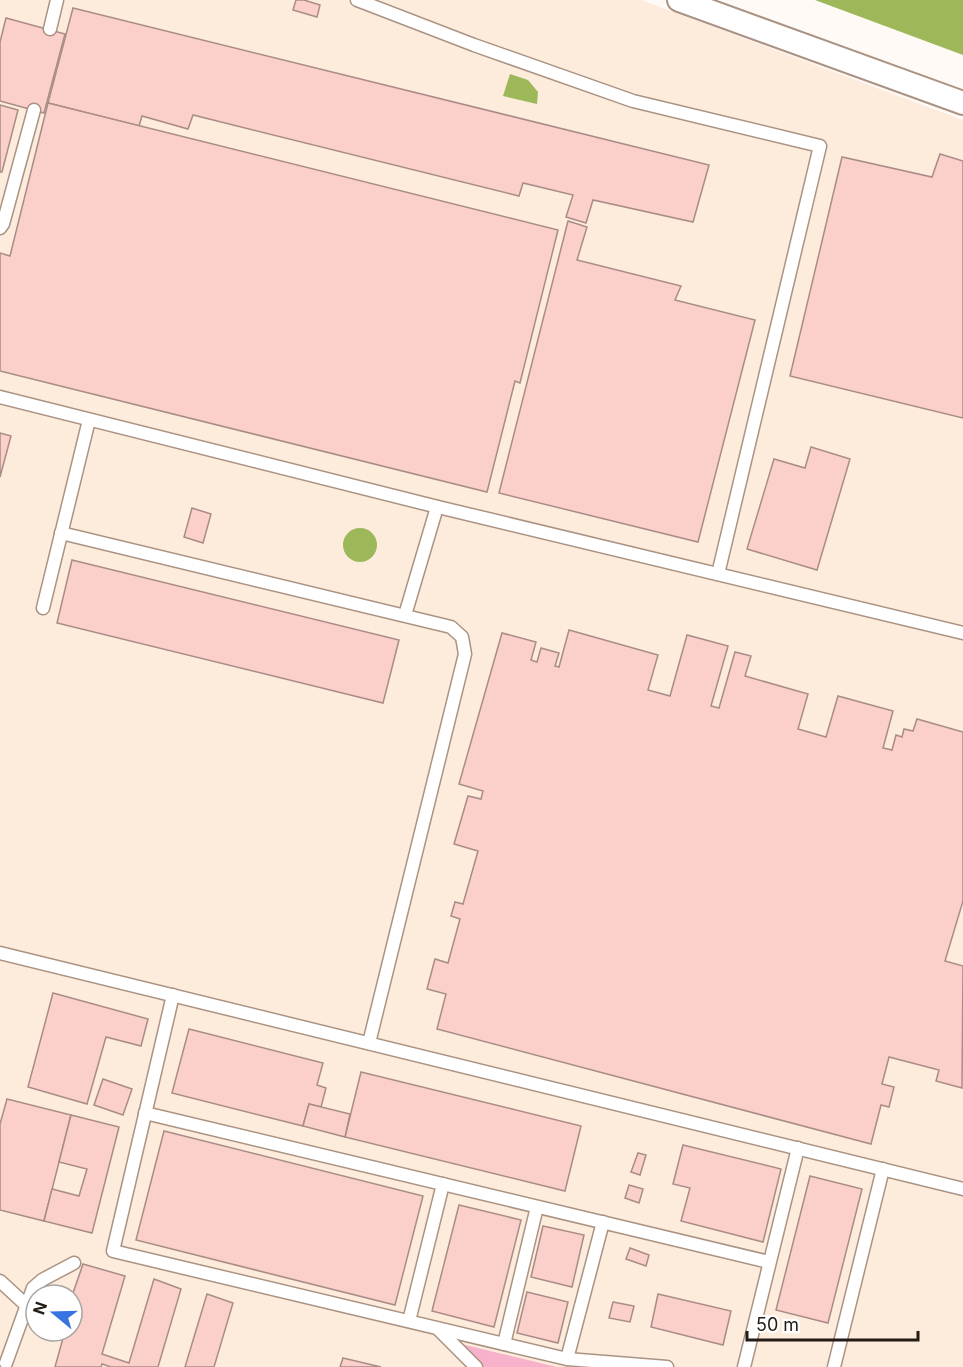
<svg xmlns="http://www.w3.org/2000/svg" width="963" height="1367" viewBox="0 0 963 1367" font-family="Inter,sans-serif">
	<rect width="100%" height="100%" fill="#fffaf6"/>
	<path fill="#fdebdc" fill-rule="evenodd" d="M0,0H641L963,120V1367H0ZM36,1295H72V1331H36Z"/>
	<polygon fill="#f8b1ca" points="457,1343 557,1367 482,1367"/>
	<g fill="#9db859">
		<polygon points="815,0 963,0 963,55"/>
		<polygon points="510,74 528,80 538,92 537,104 503,96"/>
		<circle cx="360" cy="545" r="17"/>
	</g>
	<g fill="#fcd0ca" stroke="#a98c87" stroke-width="1.5">
		<polygon points="296,0 304,0 320,5 317,17 293,10"/>
		<polygon points="73,8 709,165 693,222 593,200 586,223 566,217 573,195 523,183 519,196 193,115 188,129 142,116 139,126 48,103"/>
		<polygon points="6,18 65,34 44,113 0,101 0,42"/>
		<polygon points="48,103 558,230 520,383 515,381 487,492 0,371 0,253 10,256"/>
		<polygon points="0,105 18,110 2,172 0,172"/>
		<polygon points="940,154 963,161 963,418 790,376 842,157 932,177"/>
		<polygon points="568,221 587,227 577,260 681,286 675,300 755,320 698,542 499,493"/>
		<polygon points="0,433 11,436 0,477"/>
		<polygon points="811,447 850,459 817,570 747,549 774,459 805,468"/>
		<polygon points="192,508 211,514 203,543 184,537"/>
		<polygon points="72,560 399,640 383,703 57,623"/>
		<polygon points="569,630 658,655 648,690 670,696 687,635 728,646 711,706 719,708 735,652 751,656 745,676 808,694 798,729 826,737 838,696 893,711 883,748 892,750 896,735 902,737 904,729 913,731 917,719 963,732 963,901 945,961 963,966 962,1088 936,1081 939,1070 889,1057 882,1084 894,1087 889,1107 881,1105 871,1144 437,1029 446,994 427,989 435,959 448,963 460,919 451,916 455,902 463,904 478,851 454,844 468,796 481,799 483,791 459,784 502,633 536,642 531,660 537,662 541,648 559,653 555,666 559,667"/>
		<polygon points="53,993 148,1019 141,1046 106,1037 87,1104 28,1087"/>
		<polygon points="189,1029 323,1063 317,1085 326,1088 321,1107 309,1104 303,1126 172,1093"/>
		<polygon points="361,1072 581,1126 565,1191 345,1137"/>
		<polygon points="103,1079 132,1089 123,1115 94,1105"/>
		<polygon points="7,1099 71,1115 44,1221 0,1210 0,1124"/>
		<polygon points="309,1104 350,1114 345,1137 303,1126"/>
		<polygon points="71,1115 119,1127 92,1233 44,1221 52,1189 79,1196 87,1169 59,1162"/>
		<polygon points="164,1131 423,1196 395,1305 136,1240"/>
		<polygon points="683,1145 781,1169 763,1242 681,1221 690,1188 673,1184"/>
		<polygon points="638,1153 646,1155 640,1175 631,1172"/>
		<polygon points="810,1176 862,1189 828,1323 776,1310"/>
		<polygon points="629,1185 643,1189 639,1203 625,1198"/>
		<polygon points="459,1205 521,1220 494,1327 432,1311"/>
		<polygon points="543,1226 584,1235 572,1287 531,1277"/>
		<polygon points="630,1248 649,1255 646,1266 626,1259"/>
		<polygon points="83,1264 125,1276 102,1354 129,1363 154,1279 181,1289 158,1367 111,1367 102,1364 101,1367 55,1367 65,1331 72,1331 72,1296"/>
		<polygon points="527,1292 568,1302 558,1343 517,1333"/>
		<polygon points="207,1294 233,1303 214,1367 185,1367"/>
		<polygon points="658,1294 731,1311 723,1345 651,1327"/>
		<polygon points="613,1302 634,1306 630,1322 609,1318"/>
		<polygon points="343,1358 381,1367 340,1367"/>
	</g>
	<g fill="none" stroke-linecap="round" stroke-linejoin="round">
		<defs>
			<g id="lane">
				<polyline points="357,0 474,45 633,101 820,146 718,574"/>
				<polyline points="50,29 57,0"/>
				<polyline points="0,228 3,224 34,110"/>
				<polyline points="0,397 438,507 963,633"/>
				<polyline points="61,533 451,627 462,637 465,654 369,1043"/>
				<polyline points="43,608 89,420"/>
				<polyline points="405,615 437,507"/>
				<polyline points="0,953 963,1189"/>
				<polyline points="173,995 113,1251 567,1359 667,1367"/>
				<polyline points="145,1113 769,1262"/>
				<polyline points="0,1281 26,1305 36,1308"/>
				<polyline points="409,1321 443,1184"/>
				<polyline points="438,1329 476,1367"/>
				<polyline points="504,1344 537,1207"/>
				<polyline points="567,1359 603,1222"/>
				<polyline points="6,1363 33,1288 42,1280 74,1263"/>
				<polyline points="744,1367 798,1148"/>
				<polyline points="834,1367 883,1169"/>
			</g>
			<polyline id="street" points="679,0 963,103"/>
		</defs>
		<use href="#lane" stroke="#aa9382" stroke-width="15"/>
		<use href="#street" stroke="#aa9382" stroke-width="26"/>
		<use href="#lane" stroke="#fff" stroke-width="12"/>
		<use href="#street" stroke="#fff" stroke-width="22"/>
	</g>
	<g transform="translate(54 1313) rotate(289)"><circle r="28" fill="#ffffff" stroke="#a7a4a1" stroke-width="1.5"/>
	<path d="M0-4.5L10 22L0 15L-10 22Z" fill="#3873e2"/>
	<text y="-9" font-size="16" font-weight="bold" text-anchor="middle" fill="#231b14">N</text>
	</g>
	<path d="M747 1331v9h171v-9" fill="none" stroke="#231b14" stroke-width="3"/>
	<text x="756" y="1331" font-size="18" fill="#231b14" stroke="#ffffff" stroke-width="4.5" paint-order="stroke">50 m</text>
</svg>
